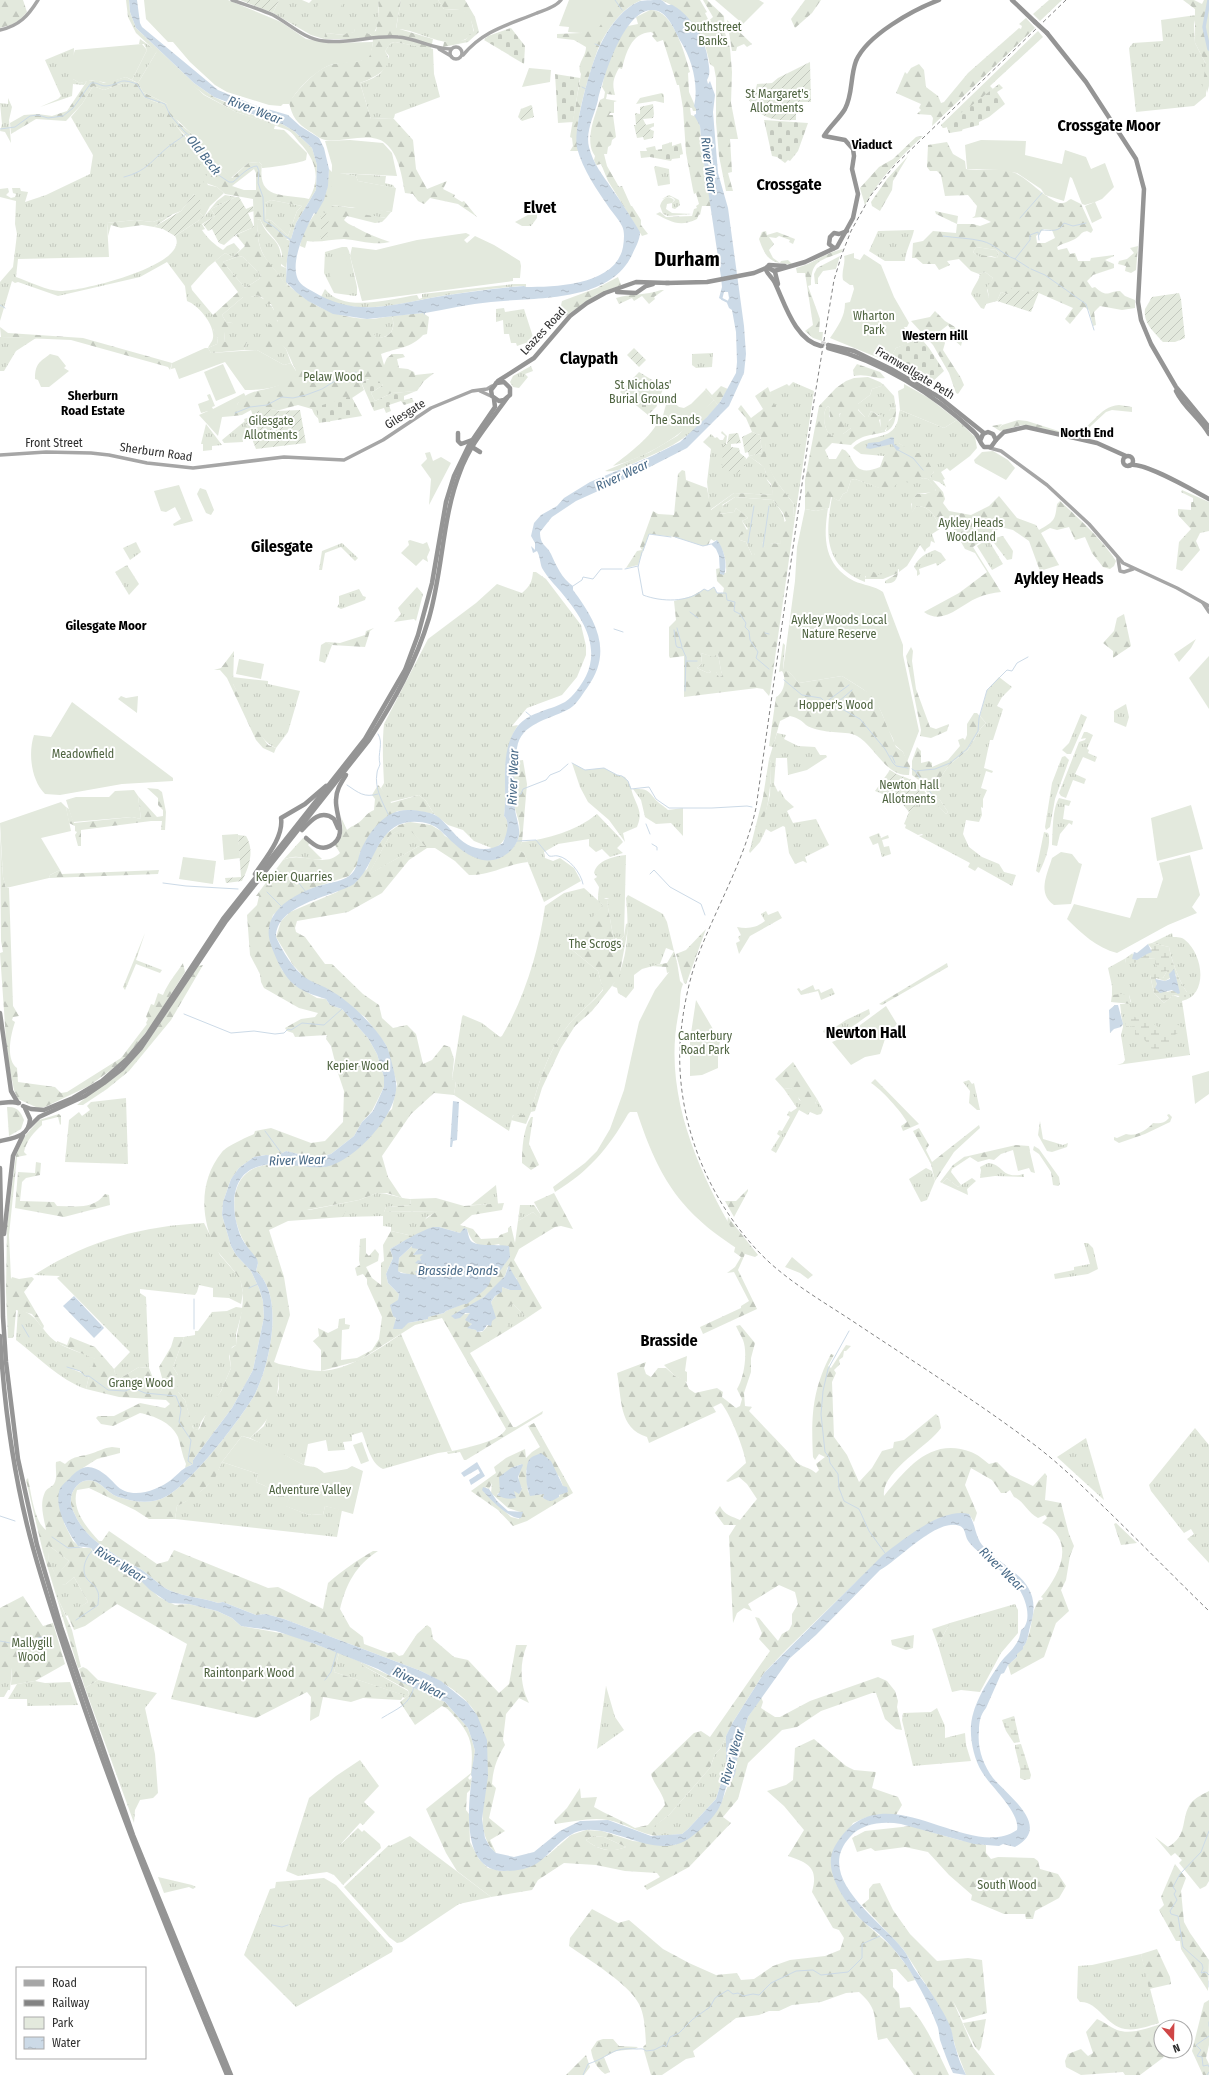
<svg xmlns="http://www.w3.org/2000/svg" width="1209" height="2075" viewBox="0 0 1209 2075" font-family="'Fira Sans Condensed',sans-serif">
	<defs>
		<pattern id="grass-tufts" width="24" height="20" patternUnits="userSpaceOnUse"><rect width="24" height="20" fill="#e3e9dd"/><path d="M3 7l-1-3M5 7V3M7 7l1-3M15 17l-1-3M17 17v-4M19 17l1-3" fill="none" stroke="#c3c8be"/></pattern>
		<pattern id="forest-firs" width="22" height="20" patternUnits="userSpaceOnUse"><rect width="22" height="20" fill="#e3e9dd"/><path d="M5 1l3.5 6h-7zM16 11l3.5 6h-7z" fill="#c3c8be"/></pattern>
		<pattern id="wetland-marsh" width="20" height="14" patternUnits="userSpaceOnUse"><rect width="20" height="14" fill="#e3e9dd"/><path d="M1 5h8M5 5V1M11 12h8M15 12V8" fill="none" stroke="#c3c8be"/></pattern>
		<pattern id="cemetery-stones" width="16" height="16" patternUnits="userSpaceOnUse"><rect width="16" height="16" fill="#e3e9dd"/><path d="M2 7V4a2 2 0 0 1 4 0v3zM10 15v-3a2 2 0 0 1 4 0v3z" fill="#c3c8be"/></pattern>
		<pattern id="garden-furrows" width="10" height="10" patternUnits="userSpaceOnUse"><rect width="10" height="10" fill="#e3e9dd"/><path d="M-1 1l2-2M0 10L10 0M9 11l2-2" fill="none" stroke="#c3c8be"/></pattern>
		<pattern id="water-ripples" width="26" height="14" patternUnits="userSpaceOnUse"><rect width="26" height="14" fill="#ccdae7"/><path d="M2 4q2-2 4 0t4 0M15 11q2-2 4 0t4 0" fill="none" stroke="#b0bbc6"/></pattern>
	</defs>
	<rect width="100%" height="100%" fill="#fff"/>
	<g fill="url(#grass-tufts)" fill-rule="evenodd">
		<path d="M279,0H302L309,3L312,0H378C379,11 380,27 372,35L355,29L354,32L345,35L325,33L324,39L311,35L273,13Z"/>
		<path d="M401,0H438L444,9L463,10L470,15L474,33C450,56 422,29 396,29Z"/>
		<polygon points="1196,15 1194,25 1195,43 1206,64 1206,96 1194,106 1136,112 1129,48 1133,43 1163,41 1161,20"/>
		<polygon points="140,39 157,51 138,83 132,80 147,50 144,44 139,44"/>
		<path d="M395,42L433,49L434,74L440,97L395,114L394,118L371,119L360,83C377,77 384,75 389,56L385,51L391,43Z"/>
		<polygon points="74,48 73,79 80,83 87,81 84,85 73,84 72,96 40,107 58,99 61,96 45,60"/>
		<path d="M123,83L131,84C138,96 149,100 162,104L173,122L211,169L205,179L208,185L217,187L224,193L210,206L204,217L217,201L225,195L236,197L211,209L215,216L202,224L205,229L202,230C207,238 215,245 223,250L227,246L234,243L240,250L233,257L225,253L208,267L191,286L192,290L213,315V329L218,338L217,344L208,348C210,343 214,341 213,334C212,322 198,305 187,301L185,286L167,262L140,277L58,296L18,282L15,283L12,281L0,321V282L13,267L17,234L15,224L16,201L0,197V189L8,188L9,192L6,195L11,198L15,197L16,194L13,193L12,188H20L21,191L28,192L25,202L46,195L90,174L93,155L71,117L82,104L93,86L104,90ZM194,194L200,213L204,217L175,236C192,265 79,292 60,291C48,291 28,281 16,277L18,259L109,257L107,223L135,220L153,222L181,211Z"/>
		<polygon points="662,93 664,95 664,103 655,101 636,104 640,98"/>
		<polygon points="8,98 12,107 9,120 11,143 5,132 0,131 2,124 0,103 8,104"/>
		<polygon points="656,166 669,169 670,184 658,186 654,167"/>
		<polygon points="340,173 386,176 385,183 393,185 395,188 358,181 356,176"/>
		<path d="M669,195L679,200L680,205L675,209L672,208V203L667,204L666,209L672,213L692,214L668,216L663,214L660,206C662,199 668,194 674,200L672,203L675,200C671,194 666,198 662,199Z"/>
		<polygon points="271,200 302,206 297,211 288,236 272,221 266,219 265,203"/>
		<path d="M331,205L353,208L359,206L391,212L386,218C372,216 340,214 331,205Z"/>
		<polygon points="537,210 537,218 531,226 522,226 515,222"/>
		<path d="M260,219C268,242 283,236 281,266L286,268L287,284L286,287C279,272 273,270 266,259C258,247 257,234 257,220Z"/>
		<path d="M914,230C912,240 905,253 905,261H885L869,251L878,231Z"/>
		<polygon points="342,247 347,247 349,251 357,287 357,295 355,296 334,293 324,273 325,252"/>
		<polygon points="976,247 996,250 999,253 997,258 991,256 979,257 973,252"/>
		<polygon points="239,256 243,257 261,275 259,279 245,288 223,262"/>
		<path d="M985,272L993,278L987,290L989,297L984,309L981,308L971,294C973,287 978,282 980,275L979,274Z"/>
		<path d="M514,284H526V287L523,286C496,288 468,292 441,296C401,303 359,317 321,297L325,289C343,314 394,298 417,295L419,299L422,298V294Z"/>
		<path d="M257,295C281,308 278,321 276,345L280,343L286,349L291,363L284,365L257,350H244L247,342H224L225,332H234L232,323L226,322L222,315L243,297H251Z"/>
		<polygon points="504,308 505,312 524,309 534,340 517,346 516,343 511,343 509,334 504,334 503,320 496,322 496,309"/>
		<path d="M392,316C396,330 390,338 376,338L373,333V319Z"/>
		<polygon points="0,337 1,337 36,338 16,351 4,371 0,371"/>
		<polygon points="713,353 712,367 696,368 692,365 692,354"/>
		<polygon points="531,366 533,371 525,374 528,377 519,388 513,387 510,382 513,376"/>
		<path d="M793,382L814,391L795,517L793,516L794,504C781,487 760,466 766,442C769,431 775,420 775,409C775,403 770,398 770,392L787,384L789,386Z"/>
		<polygon points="884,385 894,396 896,409 891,408 889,411 893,417 889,420 888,426 884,432 881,430 880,416 871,411 868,417 865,417 857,408 858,404 870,395 872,389"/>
		<path d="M714,400L718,405C693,434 679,444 643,459C631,464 619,473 605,471L650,452L677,436Z"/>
		<path d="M828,406L830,408L829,416L832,421L840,417L839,416L841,413L851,423V428L843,434L832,436C824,432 821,412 828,406Z"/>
		<path d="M900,410L944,428L957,420L975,437L977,448L970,456L950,471L947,468L941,472L945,479L943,480L946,487L939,482L932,480L930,477L934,472L899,443L900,448L897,451L893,450L884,456L861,454L853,448C865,434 889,441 896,425C899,420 898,415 900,410Z"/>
		<polygon points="245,421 252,437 243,440 243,442 224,443 222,440"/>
		<polygon points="206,424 222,445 212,446 212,450 203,451 203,444 201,444"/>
		<path d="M722,431L727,436L726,444H723L740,466L749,456L764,467C766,471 765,476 767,480C771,486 773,487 773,495L734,493L710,510L707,482L711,449L703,442L711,434L715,438L717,437L720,440H723L725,436L721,433Z"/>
		<path d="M923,478L928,479L936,489L934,492L917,494L911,502L912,512L916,506C930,506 934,515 940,527H943L932,534L935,543L931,541L930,546L926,549L925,552L920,545L907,566L899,572V569L885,575L865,576V582C824,566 825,535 832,497L839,501L843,494L847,492L851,480L855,479L880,488H892L898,481L921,479Z"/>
		<path d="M735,497L773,500C793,526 780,519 781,544L770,543L765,548L762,542L754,555H752L746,542L740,540L738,536L748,529L742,521L748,518L736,508L734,512L719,514L723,507L722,506Z"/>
		<polygon points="1003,536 1013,551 1012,559 1007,560 991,539"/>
		<polygon points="988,539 1003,564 992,570 977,546"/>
		<polygon points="136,542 141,552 130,560 123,548"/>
		<polygon points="342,543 358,558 355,561 341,547 325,553 322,570 319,570 322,551"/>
		<path d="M935,550L941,553L946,560L937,566L936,563L919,569L920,574L917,576V571L914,567C918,558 926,553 935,550Z"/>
		<polygon points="127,565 139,584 129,595 115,572"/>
		<path d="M533,572H536L546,579L581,625L586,646V655L577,677L562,695L527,708L512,726L518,725C499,754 509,785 504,816C514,827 505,843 494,849L474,841L463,830L448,825L434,814L426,801L419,795L390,802L381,788L384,783C383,763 382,743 384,724L428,639L476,603L497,584L522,593C530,586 532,582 533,572Z"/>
		<polygon points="417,587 423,594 416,621 414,619 394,622 401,614 398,608"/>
		<polygon points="359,589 363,596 366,597 365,600 341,609 337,607 339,604 339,596"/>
		<polygon points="326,642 332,645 325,663 319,661 321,645"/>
		<polygon points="701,653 711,656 718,654 722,676 719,677 716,672 709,670 711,672 708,673 697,668 702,663"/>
		<path d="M232,677L268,681V684L300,691L288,732L276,748C256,740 243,703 233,684Z"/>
		<polygon points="999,677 1012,687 1002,697 997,706 1003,709 993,740 990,740 984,768 993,771 992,773 986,771 981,788 987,790 983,799 983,808 981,807 982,815 979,822 966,820 963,834 969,847 982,857 999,864 1004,872 1016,875 1012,886 978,867 975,871 968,867 970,863 919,836 923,835 922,834 918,835 905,828 906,825 904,824 909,812 926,793 946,814 948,812 940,800 933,796 928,788 939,780 949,765 968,750 981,728 986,723 980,716 987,690"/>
		<polygon points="1126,704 1129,717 1126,727 1114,722 1114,711"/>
		<polygon points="1081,714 1087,717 1071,754 1067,754 1062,750 1069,743"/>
		<polygon points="1084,732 1087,732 1093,735 1087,749 1089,750 1088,753 1097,757 1095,762 1083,757 1075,774 1086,779 1084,784 1073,780 1066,798 1061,796 1059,793 1079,742 1085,740 1086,738 1081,739"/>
		<polygon points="777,733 786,735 784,739 798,746 815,747 820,755 826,755 827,757 807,770 788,775 787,758 776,758 774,784 778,792 780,790 785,799 794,807 787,811 793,823 816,819 829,845 805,857 807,863 803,861 795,864 789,853 785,827 783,826 771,832 766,829 760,842 750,853 749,851 766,810 770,795 771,762 769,759"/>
		<polygon points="1065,756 1069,760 1055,799 1050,827 1046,830 1045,827 1052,783 1062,757"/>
		<path d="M572,763L585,770L604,768L617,775L625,777C630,784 631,788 633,795C638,808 643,813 637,827L623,833L625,842L609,820L588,802L580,787Z"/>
		<path d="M633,789C646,789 647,789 655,799C658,803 664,806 668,810L683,808V836L671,823L656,824L645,817L641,800Z"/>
		<path d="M1059,798L1071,801L1069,806L1065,805L1063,819L1073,821L1072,825L1069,823L1060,834L1057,846L1052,845C1053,832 1052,809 1059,798Z"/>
		<path d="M597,814L620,838L623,842L617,848L623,853L610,857L602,849L596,852L589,846V839L558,844L544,852L545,858L553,861L560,858L574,868L581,881L544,902L524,853L518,851L522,842C548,839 576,831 597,814Z"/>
		<polygon points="407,826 425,846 419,846 368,875 390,835"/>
		<path d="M1044,832L1048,833C1052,844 1044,863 1039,873L1036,871Z"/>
		<polygon points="879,833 881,838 888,835 889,838 882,840 884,847 889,846 891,854 882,857 878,843 873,845 869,837"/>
		<path d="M303,838L310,843L308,845L322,859C308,862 299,852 283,860Z"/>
		<path d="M626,855L624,936L620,940L614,941L607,902L609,898H602L598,895L599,887L594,879L597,877L594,873C597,860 615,856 626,855Z"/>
		<path d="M584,888L603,905L571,949L598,971L603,989C593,1003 577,1013 567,1027C548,1051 539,1082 531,1111L524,1115H513L509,1131L454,1095L456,1082L452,1079L462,1017L463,1015L482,1023L500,1037L502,1036C525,997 539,950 545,906L564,893Z"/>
		<path d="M628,895L663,914L667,922L674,951L666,948L660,964L642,969L634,975V988L626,998L618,993L617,988L612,986C629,963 629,925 626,898Z"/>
		<path d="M766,911L768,915L778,911L782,918L750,936L739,954L736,943L740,941L738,937L741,935L737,927C748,929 756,928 765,921L761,914Z"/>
		<polygon points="145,933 136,960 162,970 160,973 136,964 125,990 123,987"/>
		<path d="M1172,933L1173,937C1177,937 1182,937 1185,940C1203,954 1209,995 1182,1001L1190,1055L1117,1065L1123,1063L1125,1060L1121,1035L1123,1027L1120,1004H1124L1131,1002L1129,995H1112V986L1108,968L1126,958L1125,963C1136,962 1146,958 1156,958L1167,971L1163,978L1150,975L1154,993L1164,1003L1173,995L1178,997L1187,992C1180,983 1171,959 1169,947L1152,943Z"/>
		<polygon points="813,985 815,990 819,989 821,993 832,988 835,994 821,1000 818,991 801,995 797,989 799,988 801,991"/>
		<path d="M869,1009L870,1014C857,1023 845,1033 830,1040L829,1035L823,1032L824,1030L826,1028L828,1032L846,1020Z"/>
		<polygon points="969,1080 972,1084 974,1083 980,1110 977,1110 969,1103 970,1091 963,1082"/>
		<polygon points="791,1088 798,1095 799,1100 815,1104 817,1099 823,1110 821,1114 817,1115 810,1112 808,1115 799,1110 776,1153 771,1150 780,1136 777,1134 779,1130 782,1131 790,1117 787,1115 789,1111 791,1112 797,1108 784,1089"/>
		<polygon points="126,1098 128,1164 65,1162 69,1120 79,1112 82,1116 90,1110 87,1106 91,1102"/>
		<polygon points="1040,1121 1043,1139 1063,1145 1068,1143 1067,1147 1052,1152 1047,1151 1038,1135"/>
		<path d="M988,1163C1004,1164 1001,1180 1024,1174V1177L995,1176L980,1178L981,1170L980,1167Z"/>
		<polygon points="926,1168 932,1171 935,1181 927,1200 921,1202 909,1179"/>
		<polygon points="947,1178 958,1187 972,1178 976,1181 967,1189 968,1195 942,1183"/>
		<polygon points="496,1185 498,1204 471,1205"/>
		<path d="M377,1193C389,1193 398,1198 410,1199L411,1205L386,1207L384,1212L438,1211L427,1217L413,1236L391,1231V1227L383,1226V1216L343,1217L345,1210L304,1211L359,1200Z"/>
		<polygon points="520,1205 534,1205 541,1215 539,1219 533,1212 518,1221"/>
		<path d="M204,1223L220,1255L240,1278L243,1293L241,1304L229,1298L213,1297V1288L199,1285L197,1292L195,1295L140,1289V1293L146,1297L149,1368L139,1367L119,1379L116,1377L114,1369L130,1352L57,1278L60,1276L34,1275C87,1241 141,1226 204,1223Z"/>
		<polygon points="1084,1243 1088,1243 1093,1248 1098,1269 1088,1274 1055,1279 1054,1274 1074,1270 1074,1267 1090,1264"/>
		<polygon points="513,1304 527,1318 508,1330 508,1307"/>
		<polygon points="236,1307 243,1308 236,1334 236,1345 232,1347 229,1356 231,1368 221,1391 201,1422 198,1430 194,1429 191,1423 185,1400 178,1392 178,1375 173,1367 184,1337 195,1335 195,1331 198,1331 212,1312 227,1311"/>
		<path d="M18,1310C39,1313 41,1333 58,1343C69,1350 84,1353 96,1359L92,1368L84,1366L72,1369L89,1376L86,1389C60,1380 38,1357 16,1340Z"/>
		<path d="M401,1334L452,1451L438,1453L383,1469C370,1463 367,1444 362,1432L352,1435V1441L343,1442L345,1450H344L328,1451L326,1440L308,1444L304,1465L250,1438L264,1426L279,1389V1364C292,1366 308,1371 321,1371C349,1370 379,1349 401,1334Z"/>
		<polygon points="1195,1428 1209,1445 1209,1563 1187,1539 1194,1534 1191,1529 1184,1533 1151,1491 1149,1485"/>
		<polygon points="1086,1438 1104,1500 1057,1457"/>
		<path d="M222,1462L258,1474L256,1482L290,1497L286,1506L309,1515L311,1514L323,1515L325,1506L342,1510L337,1537L175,1519L177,1506C199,1495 212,1485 222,1462Z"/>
		<polygon points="47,1544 69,1561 56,1577 49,1561"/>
		<polygon points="74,1577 88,1602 66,1616 58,1599 58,1585 66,1584"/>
		<polygon points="1015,1604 1018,1610 1018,1633 1001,1653 980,1692 961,1690 952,1692 938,1645 950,1623"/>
		<polygon points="339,1653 361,1662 362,1665 408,1691 409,1695 405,1698 402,1697 403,1695 334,1672"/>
		<polygon points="0,1668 12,1668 10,1690 8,1690 4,1697 0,1697"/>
		<polygon points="98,1680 157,1693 145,1708 155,1754 158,1793 153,1798 140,1800 135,1810 134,1823 85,1688"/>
		<polygon points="35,1681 45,1683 70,1682 78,1705 27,1706 27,1699 8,1699 17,1684"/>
		<polygon points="606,1686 615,1717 624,1730 597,1749"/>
		<polygon points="937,1708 945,1726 945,1738 965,1733 966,1745 971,1761 913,1766 902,1720 903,1713 931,1712"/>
		<polygon points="726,1736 726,1767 716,1799 688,1829 682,1834 659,1836 650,1829 669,1815 710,1768 715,1754 720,1749"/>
		<polygon points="360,1760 379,1786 364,1802 375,1812 363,1825 360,1823 338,1847 358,1828 362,1832 364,1830 380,1844 381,1848 343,1885 334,1875 327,1872 298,1876 286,1871 309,1798 336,1776"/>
		<polygon points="410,1836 491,1897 459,1904 402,1942 397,1943 389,1937 344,1887 389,1845 390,1846"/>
		<path d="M593,1836L604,1837L626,1847C612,1853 598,1850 586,1840Z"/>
		<polygon points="158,1877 192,1885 196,1887 193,1889 189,1887 164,1893"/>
		<polygon points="324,1878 336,1885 393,1948 392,1952 296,2007 244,1955 270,1889 275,1888 276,1882"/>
		<path d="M1141,1954L1159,2023C1148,2026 1136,2031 1125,2029C1106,2026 1098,2001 1080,2002L1077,1998L1078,1966L1092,1965Z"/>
	</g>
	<g fill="url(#forest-firs)" fill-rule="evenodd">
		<polygon points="0,0 23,0 27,12 17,23 0,28"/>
		<path d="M126,0H129L130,12L136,28L194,83L214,97L253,115L282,124L294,131L312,148L317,164L316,190L296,223L291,239H286L290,241L286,268L279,262C279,257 282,260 282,254C281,241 265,232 260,219L257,220C257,234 258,249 267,260C274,270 280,274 286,286L287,284C312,307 339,319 373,319V332L376,338C391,338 396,329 392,316L423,313L429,317L427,334L423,335C412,348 396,348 381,354L384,365L387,358L392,354H403L405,357L397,359L399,368L408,369L414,372L415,375L434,373L424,381L417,391L392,393L375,401L371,393L383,385L368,379L361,382L364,390L352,398L359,411L331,419L330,422C320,421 315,418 312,409L298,405L276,411V409L260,412L251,410L242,415L234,416C238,388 260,393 279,385C285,383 291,376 296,371L286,349L280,344L266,349L261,344L260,338L267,333L268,325L278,321L272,316L274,310L271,304H266L263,298L257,295L251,297H243L222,315L226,322L232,323L238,329L234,332H225L224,342H247L244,350L211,353L208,348L217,344L218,338L213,329V315L238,292L215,261L225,253L233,257L245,246L236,235L254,227L253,199L225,194L217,187L203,182L210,169L185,135L165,115L162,104L147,99L136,92L130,84L123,83L104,90L93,86L82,104L66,121L36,119L11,134L10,123L24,115L38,114L52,116L67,111L87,81L96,80L104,83L126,77L139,84L143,92L167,104L179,123L192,134L201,145L208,157L232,178L248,163L259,162L262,165C257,201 284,193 309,199C322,177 315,159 299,142C295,137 292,131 285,129L236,112L205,95L191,84L136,33L128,17ZM254,169L256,173V190H244L232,186ZM271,200L302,206L297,211L288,236L272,221L266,219L265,203ZM239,256L243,257L261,275L259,279L245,288L223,262Z"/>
		<path d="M378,0H401L396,28L433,39L431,49L395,42L391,43L385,51C397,68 373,78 360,83L371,119L393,118L413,140L416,169L427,189L447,181L443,189L455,195L454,197L462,202L464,201L477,217L458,204L430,198L424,204L418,201L413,194L405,193C402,177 399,154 385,143C370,130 337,145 322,139C317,137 313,133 309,131C297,123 292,117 289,102C299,89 314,71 330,65C351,58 372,70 373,39H324L325,33L344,35L347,33L354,32L355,27L371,35L372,32L376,31L379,11Z"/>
		<path d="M438,0H465L475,17L479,32L468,42L443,47L444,42L465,40L474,31C469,9 466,10 444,9Z"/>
		<path d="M607,0H642C622,7 606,31 598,49C590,71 571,129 579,151H570L573,146L572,138L570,137L581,74C576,63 586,58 586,47L574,40L557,38V34L581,33Z"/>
		<path d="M661,0H700L707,12L705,13L708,19L695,28C685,14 675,6 661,0Z"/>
		<polygon points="703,0 707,0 724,16 725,33 730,48 732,72 731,103 738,139 730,139 732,172 728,173 733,191 726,191 719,156 716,122 716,78 714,67 710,64 705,45 697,31 713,17"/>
		<polygon points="805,0 821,0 812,13 795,28 791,19"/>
		<polygon points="1049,0 1062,0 1040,21 1033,14"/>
		<polygon points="1183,0 1194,0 1202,4 1204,0 1209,0 1209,86 1207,93 1206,89 1202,88 1206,64 1195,43 1195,9"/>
		<path d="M650,10C673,8 685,55 690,72L688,73L689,92L696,108V111H693L692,108H690L691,115L697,117L700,126L702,150L711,206H702L700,215L699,214L697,219C679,228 670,221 656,214L660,212L666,217L692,216L694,209L697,208L696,206L699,204L696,193L694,194L693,190L686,153L683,108L679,85H677L663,40L657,42L652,36L654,34L651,32C631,33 626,53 622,69L619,68C613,79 612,83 615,95L607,94L606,99L617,101L614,102V113H610L609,115H613L616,137L612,140L611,145L608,147L607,154H604L607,166L619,187L622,186L631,206H632L641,220V225L648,234L642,236L608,181L601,164L596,165L594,160L595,156C584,141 595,116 600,100L604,98L605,92L602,87C606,65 614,43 628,26L638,24L636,17Z"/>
		<polygon points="1026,18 1035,28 932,126 933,118 931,115 917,114 921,110 919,108 921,104 896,93 905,72 907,74 911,68 919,64 924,70 926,87 938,96 941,103 944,102 968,73 1019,28 1021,29 1022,26 1019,24"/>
		<polygon points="727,20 752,44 747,47 744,44 737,47 736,51 732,51"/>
		<polygon points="1038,31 1043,37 990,86 993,89 968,109 962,131 949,133 947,127 943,128 941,125"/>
		<path d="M923,136C900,157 880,178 865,205L860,188L879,167L893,159L916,137Z"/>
		<path d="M947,142L953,154L965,161L966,169C982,172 1000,167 1015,173C1027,177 1053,206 1063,203C1066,203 1068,200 1071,199L1081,204L1093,230L1091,233L1087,231C1082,232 1082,233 1079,236C1073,242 1064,242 1057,247L1058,250L1067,248L1070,254L1075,253L1078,261H1090L1091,258L1114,255V256L1105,260L1114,264V268L1093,275L1087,281L1092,288L1095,287C1108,299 1108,291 1120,291L1125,296L1135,300V308L1122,310L1100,306L1094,312L1096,325L1093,326L1089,310L1084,307L1070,324L1065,319L1073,308L1032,290L1030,294L1009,295L1001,292L997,301L986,304V300L989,297L987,287L993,278L985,272L979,274L971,271L959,259L947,261L950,265L939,270L935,264H923L916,258H912L913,243L923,241L933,231L956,233L957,224L936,214L935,211L958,216L957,224H973L980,226L991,222L981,217L972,218L975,216L977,206L968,195L945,196L941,175L937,171H930L927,167L928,145ZM1044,229L1052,230L1055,238L1045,243H1037L1036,236ZM976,247L996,250L999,253L997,258L981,255L979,257L973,252Z"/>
		<polygon points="908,156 893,181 892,190 880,211 872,206 871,202 887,179"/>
		<path d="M329,169L332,172V206L349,212L386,218L382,222L375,223L347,216L344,220C349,225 352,225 357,228C368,234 378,238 390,242C374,246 359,240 344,239C331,239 320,243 307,241L305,248L300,246C304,225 315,216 323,200C328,191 328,179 329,169Z"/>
		<polygon points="173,214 154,227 142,225 121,228 111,225 108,236 107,223 135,220 153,222"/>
		<path d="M766,231L767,235L777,232L795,239L793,244L789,242L790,240L779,236L776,238L769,237L774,244L769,250L773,258L780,263L781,261L788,260L792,264C771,264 766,259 759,239L762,232Z"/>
		<polygon points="1138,246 1136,270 1131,273 1125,271 1126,266 1118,264 1119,261 1127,259 1134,253 1130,248"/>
		<path d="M843,249L842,252C820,261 811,260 811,285L808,286L820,319L819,332H823L822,341L813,338L805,331L813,325L805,273H797L796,268C813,264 826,252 843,249Z"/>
		<polygon points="840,256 836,269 823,271 818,278 818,284 815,284 814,274 817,268"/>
		<polygon points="618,277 621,285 596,295 557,322 562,301 597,288"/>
		<path d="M661,290H664L654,297L655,299L649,304L642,296L634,301L632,298L619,304L616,298C632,293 645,296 661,290Z"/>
		<polygon points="935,311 945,321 955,327 957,337 962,342 961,346 954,340 947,340 946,339 954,334 948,325 939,332 945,343 943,350 961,378 964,385 958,394 956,393 949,373 933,345 911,321 930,317"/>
		<polygon points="0,327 8,333 83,338 172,363 170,370 168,367 71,340 1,337"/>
		<path d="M857,364L880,372L885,378C879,380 866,373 854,376L853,370Z"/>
		<path d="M868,377L880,382L884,385L872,389L870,395L858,404V410L865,417H868L871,411L879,416L882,414L883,417L879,420L882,431H886L888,422L893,417H891L888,412L891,408L896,409C896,445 871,425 851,445L832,443L825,450L829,459H836L842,449C855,452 850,480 880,467L884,456L899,443L913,453H923L934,472L930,477L943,492L945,499L943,503L949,511L971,515L989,506L999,496L1017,518L1036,525L1039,530C1055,521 1055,520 1057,504L1060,501C1079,519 1101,538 1116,561L1114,566L1110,569L1103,567L1092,553L1085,537L1075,540L1069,527L1057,530L1050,528L1041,533L1059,565L1040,571L1029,541L1013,530L1001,527L973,547L1001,592C993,593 985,594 977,598C960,605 943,626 924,612L959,593L987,572L975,553L965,549L952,526L940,527C934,515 930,506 916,506L912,513L911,511L912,504L910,502L917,494H925L936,490L928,479L923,478L912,484C895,477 901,485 887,491L855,479L851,480L847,492L843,494L839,501L831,497L829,508L816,511L805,509V480L819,406L836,388L846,381L854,378ZM828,406L830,408C828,417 832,425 839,431L844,429L845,422L839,416L840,413L851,424V428L843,434L836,433L832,436C824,432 821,412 828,406Z"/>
		<polygon points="721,386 728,389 718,405 705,390 706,388 712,395"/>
		<path d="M768,387L776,408L775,415L781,429V434L772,442L766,443C763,468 780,486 794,504L793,516L795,517L770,693L769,696L763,689L757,688L684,697V656L670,658L669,656V627L676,620L674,601L692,596L704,589L708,591L714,587L717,593H723L724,588L717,581L716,569L720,568V571L726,573C727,563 724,548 716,540L714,541L711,539L708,545L703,546L675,537L649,534L638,565L626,568L637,551L642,550L640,547L653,511L658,514L674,515L678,474L682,470L685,471L686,480L707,488L711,510L734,493L773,495L771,484L765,477C768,465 757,463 749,456L762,453L760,435L752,432L746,418L738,409L741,405L751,418L763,409L755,396ZM735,497L773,500L783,513L786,521L781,523L777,532L781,538V544L770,543L766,540L765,547L762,542L764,537L760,538L754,555H752L746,542L740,540L739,536L748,532L742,521L748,518L736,508L734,512L720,514L723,507L722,505ZM701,653L713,657L718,654L722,676L719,677L714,668L709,670L711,672L708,673L697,668L702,663Z"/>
		<path d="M1119,405L1132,407V412L1112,410L1106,412L1079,437L1071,435C1091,431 1098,406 1119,405Z"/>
		<polygon points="1018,420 1027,421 1068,434 1022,425 1000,431 992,426 1002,424 998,430 1002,425"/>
		<polygon points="1182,490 1209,502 1209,531 1200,533 1196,541 1200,550 1182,571 1176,569 1179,542 1191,529 1178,515 1178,509 1191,510 1191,502 1193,502 1193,498 1181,492"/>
		<path d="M898,569C898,577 896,585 885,583V581L898,573L883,579H865L866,575L870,570L879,575Z"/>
		<polygon points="1124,614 1131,646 1113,658 1113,651 1103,643 1114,631 1117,618"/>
		<polygon points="374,628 370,631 365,647 332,645 326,642 340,643 365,635 366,631"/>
		<path d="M783,643L785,645L783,669L789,672L799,683L842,676L869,693L877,702L896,747L903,752L910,766L909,775C886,777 875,746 857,736C850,732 841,733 833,732C827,732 811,729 806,725C801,720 798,718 790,716L780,721L773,747L769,746L776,697C784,693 787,679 782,671L779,672Z"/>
		<polygon points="911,647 913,651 912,661 916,689 930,727 936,729 949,724 947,731 931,738 920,736 921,730 906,656"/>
		<polygon points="234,651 233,684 258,731 268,745 276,748 274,753 263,748 256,740 227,678 220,670 214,670 221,668"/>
		<polygon points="974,713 977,713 986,723 981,728 968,750 949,765 939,780 928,788 933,796 940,800 948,812 946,814 931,799 920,781 912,775 912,761 917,747 921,751 921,763 929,761 932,763 932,767 948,760 960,746 958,740 963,738 965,740 967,735 967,724"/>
		<path d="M769,759L771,762C771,791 768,821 751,845L763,797Z"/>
		<path d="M523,760L527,784L522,842L519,851L524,853L528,862C506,864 491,876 469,875L455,861L435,848H427L409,860L382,893L348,912L297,921L295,928L296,932L305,937L325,964H332L363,994L379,1005L382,1018L393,1028L407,1025L416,1034L423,1064L432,1060L444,1045L450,1047L454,1059L452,1079L456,1081L454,1095L434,1093L411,1114L382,1156L388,1177L402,1198L387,1193H377L359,1200L307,1210H346L343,1217L288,1221L269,1230L284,1277L290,1315L274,1362L279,1364C279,1397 276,1415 250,1438L242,1436L222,1462L215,1478L195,1497L177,1506L175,1519H149L135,1510L89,1488L77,1490C71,1509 86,1527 99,1541H102L109,1531L157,1564L168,1561L174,1550L268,1588L278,1587L323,1609L328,1583C342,1571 356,1561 373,1551H378C356,1565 346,1584 340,1609L350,1627L363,1637L364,1644L388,1653L394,1652L399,1656L403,1655L417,1634L427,1625L431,1628L433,1639L454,1657L468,1660L499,1693L509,1684L516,1645H527C519,1664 520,1685 529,1703L519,1698L506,1714L503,1740L505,1745C497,1758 493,1769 492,1784L496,1788L489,1818L505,1831L490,1840L496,1853C475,1834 484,1802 487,1778C488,1771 479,1719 476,1714C465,1694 441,1681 421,1671L284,1619L266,1614L256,1615L223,1602L218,1603C203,1598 186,1597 171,1591C161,1587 151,1576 142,1570C136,1566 129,1564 123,1560C105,1548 87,1538 77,1519C74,1512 70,1507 71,1499C71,1492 77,1483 84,1481C99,1477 106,1493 118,1497C135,1502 151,1505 167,1496C191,1483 241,1419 255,1394C270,1364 285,1295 256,1271L258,1263C253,1255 246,1246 242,1238C230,1213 229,1174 261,1166C281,1161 303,1166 324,1167L392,1109L397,1084L386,1045L365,1017L305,978L293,965L276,937L281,921L290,912L337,892L367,869L374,852L386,834L399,825L410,822L431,825L441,831L445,836L489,860C507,855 523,845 519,823C518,818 516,813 515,808C514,793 513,776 515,761ZM407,827L425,846H419L369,874L390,835Z"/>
		<path d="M378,785L388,796L391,803L419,795L426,801L434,814L411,810L397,811L360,852L359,862L349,876L310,889L293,898L273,915L271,922L270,941L282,970L305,991L317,998L326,999L330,1005L342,1009L368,1038L377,1054L384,1077V1087L372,1111L362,1122L354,1136L331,1154L314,1158L286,1151L277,1156L265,1155L254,1157L239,1168L231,1179L223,1202L222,1215L231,1246L236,1255L251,1271L259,1288L263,1301L264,1317L253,1370L232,1408L193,1460V1464L185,1468L186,1464C182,1455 181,1446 178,1437C171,1422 154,1416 140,1413L113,1426L101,1424L96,1418L98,1416H114L140,1403L165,1408L170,1404L166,1400L119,1397L86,1389L89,1376H85L80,1371L72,1369L73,1364L78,1361L92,1368L95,1359L57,1343V1341L67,1345L70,1337L95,1347L114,1369L116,1377L119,1379L139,1367L149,1368L155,1383L164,1385L159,1367L171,1347L174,1337H184L173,1367L178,1375V1392L185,1400L193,1428L198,1430L200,1428L208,1409L221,1391L231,1368L229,1350L236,1345C237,1324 247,1304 241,1283C239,1274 222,1258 216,1249C200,1218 199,1180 222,1152C227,1146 247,1137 254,1134L255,1131L271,1128L311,1143L325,1141L343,1122L344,1091L337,1070L331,1046L326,1039L327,1035L295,1037L293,1033L287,1031L285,1028L301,1019L315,1017L318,1013L299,1008L264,988L261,982L260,974L250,955L247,915L257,905L259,896H256L283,860C303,851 324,869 340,853L335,845C344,837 343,828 341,817L347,830C351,826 354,826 358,823C365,818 365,814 374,810L375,799L372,795Z"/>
		<polygon points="147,788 158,789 162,792 166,812 165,830 161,830 162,821 151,821 81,830 81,846 78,846 75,835 77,832 75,831 75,826 69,823 66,807 69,809 74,823 132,817 141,819 138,796 157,817 163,816 163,810 158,805 158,798"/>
		<path d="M0,832L3,877L6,888H9L13,1006L19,1016L13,1017L12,1020L15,1022C11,1034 5,1059 17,1068L18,1082L55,1087L61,1093L67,1092L121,1058L147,1024L146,1023L148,1019L146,1017L151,1004L154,1005L158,993L163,995C169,981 176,974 183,963L185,972L151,1026L123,1061L89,1086L45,1107L38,1108L18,1099L14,1090L7,1054L0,953L3,952L1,941Z"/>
		<polygon points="60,870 62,874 159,870 158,874 49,878 50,875"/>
		<path d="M598,895L606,899L610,898L607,902L614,941L620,940L624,936L626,924L629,923L619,977L592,1011L575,1026L561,1048L542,1088L535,1111L531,1112L526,1124L511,1120L514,1114L523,1115L525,1110L531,1111C539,1082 548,1051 567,1027C577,1013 593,1003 603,990L598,971L571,949L581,931L603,905L598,901Z"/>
		<polygon points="706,929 686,984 684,983 676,954 686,950"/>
		<polygon points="674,951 677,962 672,971 667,973 666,967 650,966 667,963"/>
		<polygon points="947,963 948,967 882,1005 879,1004"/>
		<polygon points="203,965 171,1020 129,1071 107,1089 83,1105 77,1105 143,1049 198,966"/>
		<polygon points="1122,994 1129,995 1131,1004 1111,1002 1112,995"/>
		<polygon points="793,1062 817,1099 815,1104 812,1106 804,1105 791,1088 784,1089 775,1079"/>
		<path d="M875,1079L919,1124L903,1131L901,1126L907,1122C901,1111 881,1089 871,1083Z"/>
		<path d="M7,1107C17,1106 21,1112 24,1120L21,1129L9,1136Z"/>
		<path d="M59,1114L61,1116V1124L60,1125L58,1117L42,1121V1125C34,1132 26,1141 24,1152L27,1155L17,1157L9,1235L11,1279L12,1277L19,1279L32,1277L34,1279L24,1292L44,1326L43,1329L32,1314L16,1310L14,1335L13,1338H8L6,1292L7,1226L16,1155L24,1137L39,1120Z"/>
		<path d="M1169,1114L1172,1117L1170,1122L1145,1134L1119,1143L1114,1140V1137L1117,1138L1126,1134C1136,1137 1147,1130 1153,1123C1159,1124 1165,1123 1169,1118L1167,1115Z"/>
		<path d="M531,1117H533L529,1144L539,1165L531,1170L522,1163C522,1149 523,1129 531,1117Z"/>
		<polygon points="979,1125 980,1128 954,1152 935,1181 931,1164 913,1131 919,1128 929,1145 926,1150 932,1162"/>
		<polygon points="1016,1145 1029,1146 1030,1151 1013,1150 1001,1154 994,1160 989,1159 978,1162 970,1157 952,1169 951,1172 961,1185 958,1187 947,1178 942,1183 940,1182 953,1165 964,1157"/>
		<polygon points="1034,1146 1039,1149 1059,1177 1060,1184 1058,1186 1053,1185 1051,1172 1039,1154 1033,1150"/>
		<path d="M36,1162L41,1163L40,1175L26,1178L22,1182L20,1201L54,1202L57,1206C76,1206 93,1210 105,1194L109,1195L110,1205L64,1217L15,1208L18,1172L35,1173Z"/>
		<polygon points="748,1189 748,1191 734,1217 725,1201 736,1201"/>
		<path d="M554,1193L573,1229L561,1226L555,1227L519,1249L514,1260L542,1308L527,1318L513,1304L508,1307V1330L470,1353L513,1427H516L543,1411L542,1414L466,1460H464L460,1452L448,1454L447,1452C461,1449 500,1442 506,1429L442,1318L415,1325L358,1361L321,1371V1350L313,1341L319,1336L318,1328L328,1333L338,1328L339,1319L345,1318V1324L350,1325L349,1329L342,1330L341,1360L357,1358L372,1350L379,1339L382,1317L367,1284V1279L363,1274L357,1276L355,1268L360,1265L359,1260L360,1239L366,1238V1253L369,1256L375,1249L379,1254L378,1261L366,1267L372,1278L381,1285V1263L384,1261L383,1245L391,1231L413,1236L417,1225L437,1211L384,1212L386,1207L411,1205L410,1199L436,1198L464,1206L504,1203L502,1210L472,1215L460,1225L473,1229L481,1239L498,1238L500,1235L508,1232V1228L511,1226L515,1243L518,1221L533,1212L539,1218L541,1215L534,1202ZM439,1227L460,1233L467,1229C473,1248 482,1247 499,1244L509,1257L497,1274H493C489,1278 491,1283 486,1287C475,1299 460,1305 446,1311L444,1313L428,1317V1319L408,1323L395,1322L399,1294L388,1283L386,1274L393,1258L390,1249C406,1240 421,1231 439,1227ZM509,1266L512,1274L517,1279L510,1290L502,1287L491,1302C495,1316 493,1322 482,1332H477L476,1330L468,1328L472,1324L468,1318L471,1313L452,1316C470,1305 492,1296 504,1277C507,1273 506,1269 509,1266Z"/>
		<polygon points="728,1217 758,1255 755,1257 745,1254 738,1270 757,1309 703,1334 700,1327 741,1308 741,1306 749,1301 734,1272 727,1273 735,1267 741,1257 734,1252 737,1240 727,1224"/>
		<polygon points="413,1245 418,1249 413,1255 423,1253 427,1270 415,1271 418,1275 410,1275 397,1271 399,1258"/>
		<path d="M740,1325L755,1343L751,1358V1372L744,1393L745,1406L752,1407L749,1411L790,1454C799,1469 807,1465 816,1473L819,1470L816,1464L825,1457L819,1454L815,1460L813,1457C811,1417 812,1390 831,1354L834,1355L828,1366L831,1368L846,1345L851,1346L846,1351H844L843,1357L839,1360L840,1364L834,1370L836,1373L832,1382L834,1437L847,1455L859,1482L872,1468L882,1451L893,1448L894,1442L904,1440L936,1414L939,1417L941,1428C929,1446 881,1471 884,1496C907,1468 931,1437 971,1452C977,1454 984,1460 989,1464L997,1462L1010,1475L1033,1486L1045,1473L1047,1476L1045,1500L1061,1503L1069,1534L1074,1546L1070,1556L1066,1580L1061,1590L1069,1611L1056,1623L1044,1657L1011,1675L1008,1665L1017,1657L1016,1654C1020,1651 1024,1647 1026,1642C1033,1629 1030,1612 1039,1600H1042L1043,1598L1041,1597C1060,1575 1077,1540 1042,1523L1047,1518L1045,1515L1038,1518C1027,1512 1024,1501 1014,1497L1010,1490L1006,1493H1001L992,1480L971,1468L965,1485L977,1513L974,1522L969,1514L937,1519L855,1583L787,1649L764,1673L733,1722L720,1749L715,1754L710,1768L669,1815L651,1829L659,1836C641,1835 625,1823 608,1820C591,1817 572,1822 555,1824L554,1821L567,1808L580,1788L581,1798L597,1797L594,1807C607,1815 622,1820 635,1828L648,1825L665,1805C664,1794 654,1785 651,1774L694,1733L701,1731L710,1737L770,1651L759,1639L762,1633L755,1617L759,1618L778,1641L782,1634L789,1630L792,1624V1614L798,1604L795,1592L779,1585L748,1604L752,1611L744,1608L737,1613L733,1623L729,1536L736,1525H724L715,1513L720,1506C725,1516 732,1516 740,1520L757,1499L747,1484L739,1477L728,1482L726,1481L746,1463C745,1451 729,1411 721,1403L713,1407L716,1412L649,1443L647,1437C618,1428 622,1398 617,1373L646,1362L644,1368L646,1374L651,1377L658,1368H666L675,1376L685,1380L689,1389L695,1393L717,1388L723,1392L722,1397L736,1408L740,1406L742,1399L737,1389C744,1378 748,1353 743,1340C741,1335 738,1331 736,1326Z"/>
		<path d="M534,1423L573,1493L527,1521L513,1526L498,1510L471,1491L496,1473L494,1467L506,1458L525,1449L526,1458L532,1452L540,1447L528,1426ZM522,1464C519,1472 516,1482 522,1488L514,1491V1494L499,1496L497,1494L501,1492C496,1479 510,1467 522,1464ZM529,1466L559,1476L563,1486L559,1497L551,1500L543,1498L544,1494L533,1495L528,1492L526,1471ZM492,1483L491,1493L508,1508L520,1512L519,1519L511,1517L484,1492L486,1487L489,1489Z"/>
		<path d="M112,1447L120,1448V1453L97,1459L75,1473L64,1523L73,1541L81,1548H91L93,1553L102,1559L114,1561L134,1574L159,1597L175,1605L189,1604L217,1611L232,1618L241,1626L291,1635L339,1653L334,1672L404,1695L401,1700L363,1698L351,1702L323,1697L319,1716L310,1721L311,1697L307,1692L256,1718L171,1699L187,1644L117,1604L85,1626L74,1630L67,1614L88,1602L74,1577L66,1584L58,1586V1599L72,1630L81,1667L78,1668L43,1552L26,1480L28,1478C31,1492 34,1521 46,1530C44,1517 39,1505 45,1492C47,1488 52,1487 54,1484C58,1477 55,1469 56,1462L60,1461L65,1464C74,1455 82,1457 93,1453C99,1451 104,1448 112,1447ZM48,1545L69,1561L56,1576L49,1561Z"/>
		<polygon points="1116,1523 1137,1543 1121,1545 1114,1524"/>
		<polygon points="23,1596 43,1626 53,1623 65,1664 35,1681 11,1685 12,1668 0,1668 0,1608"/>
		<polygon points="950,1623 938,1645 932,1629"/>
		<polygon points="914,1635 913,1648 906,1650 892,1645 891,1640"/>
		<path d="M361,1662L445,1702L468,1728L472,1740L475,1751L472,1773L468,1778L470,1780L472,1777L470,1790L467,1793L466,1810L469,1814L470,1842L479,1859L488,1868L501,1871L527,1868L548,1855L571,1835L586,1830L602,1831L633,1841L675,1845L720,1806L729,1783L734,1777L735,1760L740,1754L738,1752L748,1717L761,1697L763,1702L761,1708L775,1717H780L810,1701L878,1677L887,1681L895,1691L898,1701L897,1707L902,1730L896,1729L885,1719L876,1693H872L821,1711L797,1727L782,1730L748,1763L738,1799L723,1817L731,1823L689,1867L647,1890L644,1886L660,1877L657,1873L625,1871L596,1865L564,1863L538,1880L532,1890L491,1897L457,1871L446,1853L426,1809L471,1773C473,1749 473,1737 456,1718C451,1713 448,1708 442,1706L415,1725L400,1702L409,1695L408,1690L362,1665ZM593,1836L604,1837L626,1847C611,1853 598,1850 586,1840Z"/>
		<polygon points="83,1667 87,1669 98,1680 85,1688 79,1669"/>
		<path d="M814,1739L846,1766L854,1770L876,1772L872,1788L898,1797L902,1805L896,1815L867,1817L853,1823L831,1861L856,1915L892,1947L910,1970L915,1980L908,1982L896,1969H890L893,1973V1987L899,1994L900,2008L910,2007C928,2027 937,2051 949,2075H914L887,2038L878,2040C873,2016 879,2010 859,1992L846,1993L821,2002L792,2005L779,2011H769L759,2015L736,2018L693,2051L695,2057L686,2059L662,2075H651L643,2047L646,2044C645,2030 645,2016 639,2004C629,1984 588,1959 569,1946L570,1938L592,1909L618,1923L629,1920L663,1949L689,1963L716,1975L737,1973L741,1980L754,1979L773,1966L790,1960L825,1956L840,1950L844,1938L839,1930L833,1928L812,1892C819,1867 808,1863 788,1856L804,1830L784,1806L767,1791L786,1785L793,1780L795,1748Z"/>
		<path d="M1209,1791V1881L1206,1886L1200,1889L1179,1863L1182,1860L1175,1853L1171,1856L1155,1837L1168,1847C1189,1835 1180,1818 1191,1803C1195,1798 1203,1794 1209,1791Z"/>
		<polygon points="911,1826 959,1840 986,1845 986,1853 991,1859 998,1857 1034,1858 1038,1861 1040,1869 1058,1874 1066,1886 1059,1898 1035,1911 1033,1919 1026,1919 1025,1914 1004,1914 971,1900 972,1895 949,1875 928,1852 905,1847 875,1851 871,1848 857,1852 852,1838 865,1831"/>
		<polygon points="1175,1864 1186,1878 1181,1891 1184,1922 1190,1933 1209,1960 1208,1991 1181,1949 1180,1941 1176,1941 1159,1910 1164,1905 1161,1897"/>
		<polygon points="880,1883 893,1910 910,1934 937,1961 968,1958 982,1960 987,2013 963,2020 953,2001 973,2047 995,2075 966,2075 956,2049 950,2027 930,1991 903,1949 862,1905 869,1899 869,1889 873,1884"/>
		<polygon points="1157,1949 1170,1977 1171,1984 1149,1989 1141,1954"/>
		<polygon points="1209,2000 1209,2045 1206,2058 1209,2064 1209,2075 1203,2075 1192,2051 1204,2003"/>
		<polygon points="986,2019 981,2047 979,2051 975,2047 963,2023"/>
		<path d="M1097,2019C1104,2022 1110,2027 1117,2030C1131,2035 1148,2028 1161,2024L1163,2027H1161V2051H1172L1140,2075H1125L1123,2072L1081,2075L1066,2067L1065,2061L1068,2054L1081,2049L1088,2056L1093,2053L1086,2032Z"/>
		<path d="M603,2039H613L619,2046L638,2047L635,2049L616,2051L604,2057L610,2072L605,2074C596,2067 593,2061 591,2050L597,2041Z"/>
		<polygon points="586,2055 590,2067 584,2075 566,2075"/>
	</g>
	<g fill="url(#wetland-marsh)" fill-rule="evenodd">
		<path d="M1152,943L1169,947C1171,959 1180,983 1187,992L1186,997L1173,995L1164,1003L1154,993L1150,975L1157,974L1163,978L1167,971L1160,972L1155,963L1156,958C1145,958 1135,965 1125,963L1126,958L1134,952L1132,954L1142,957L1152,949L1148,944ZM1176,974L1177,987L1179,989L1167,992L1157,986L1156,978L1165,981Z"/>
		<path d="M1132,1016C1142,1020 1157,1022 1162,1032L1149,1045L1142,1037L1135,1036V1026L1126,1027L1125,1018Z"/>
		<path d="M1180,1025L1181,1031L1170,1038L1172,1040L1181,1036C1172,1046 1163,1051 1149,1048L1171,1026Z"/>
		<polygon points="1014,1716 1020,1742 1014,1743 1006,1731 1002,1720"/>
		<polygon points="1021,1744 1031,1775 1030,1779 1024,1780 1020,1778 1020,1768 1015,1748 1015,1745"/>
	</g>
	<g fill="url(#cemetery-stones)">
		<polygon points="511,28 525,46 524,64 484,40 488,36"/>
		<polygon points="555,74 580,78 573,122 558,123"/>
		<polygon points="999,84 1003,88 997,92 1005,104 989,117 979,122 979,125 949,133 947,127 943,128 941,125 967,109"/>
		<polygon points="764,120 808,123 798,151 790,161 788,160 785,163 777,157 772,156"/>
		<polygon points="672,142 672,146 681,143 683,154 680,155 680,158 672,159 671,161 650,157 641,158 640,151 647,151 646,148 655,146 656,150 662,149 662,145"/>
		<polygon points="919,336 929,348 944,371 930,384 888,362 896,348 915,340"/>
		<polygon points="639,372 662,386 663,390 656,403 657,406 648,415 620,392"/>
		<polygon points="373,378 383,385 371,393 375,401 392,393 416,391 404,396 404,400 412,398 414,402 404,405 401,401 389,405 391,411 386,413 384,408 374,411 361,382"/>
		<polygon points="348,397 352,398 362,416 319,423 316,407"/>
	</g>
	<g fill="#e3e9dd">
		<path d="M144,0H228L281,22L306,39L330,43L373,42C372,46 372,53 369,57C363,64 339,62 330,65C315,71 296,90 289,104H283L281,106L269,105L227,92L215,85L190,62L173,42H168L146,19Z"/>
		<polygon points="320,0 344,0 337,15 317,7"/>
		<polygon points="569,0 607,0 607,15 598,29 581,33 568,32 569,27 559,26"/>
		<polygon points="715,0 759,0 764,3 743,24"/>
		<polygon points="142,44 147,50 132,80 126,77 107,83 93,80 80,83 73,79 73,56 75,50"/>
		<path d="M157,51L204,95L236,112L275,125L274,129L284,130L307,153L306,160C301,163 268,168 262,168V165L259,162L248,163L231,178L208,157L197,139L170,113L167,104L143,92L138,83Z"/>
		<polygon points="529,68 551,70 550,82 522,87"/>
		<polygon points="350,140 383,143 392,153 397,176 340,173 356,176 358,181 396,188 392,212 331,205 332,165 325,141"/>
		<polygon points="981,140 1026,141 1025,155 1062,164 1065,150 1086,157 1091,169 1105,163 1114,187 1102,199 1095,202 1102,218 1092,223 1085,206 1095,202 1085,205 1082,204 1072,178 1070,177 1064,201 1045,195 1041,189 1017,173 999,170 967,169 965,145"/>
		<polygon points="466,233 470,235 464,240 467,243 475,236 494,245 520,261 521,266 520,278 513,278 513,281 362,301 350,256 352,247 376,250 417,240"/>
		<path d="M854,253V258L860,260L864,254L881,265L894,297L909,323L907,327H904L908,335L907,344L896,348L887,364L886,361L830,338C838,326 845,317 845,303L850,302L854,289L853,285H850L843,280C841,271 846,263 844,256Z"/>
		<polygon points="345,254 353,287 334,291 326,259"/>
		<path d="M205,348H208L211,353L257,350L284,365L291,363L296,371V376C283,388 262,390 245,390L225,362L179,379L175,368L171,369L172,363Z"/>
		<path d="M50,354L58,356L66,366L64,368L69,371L49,387H41L38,380L35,379C35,363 40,362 50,354Z"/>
		<polygon points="223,364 236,393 216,401 204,372"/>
		<polygon points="904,384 929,398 957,420 944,428 900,410 898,391 904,388"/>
		<path d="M705,390L714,400C706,408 700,416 692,423C670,443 642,458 613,466C630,452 651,438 660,418L662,419L667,401L671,400L679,407L684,408L691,404Z"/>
		<polygon points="244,393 246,397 238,403 234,416 222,417 218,436 199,415 208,411 201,413 198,404 209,400 207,395 210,394 215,406 212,407 213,409"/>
		<polygon points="993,451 1008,460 1015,468 1006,480 975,463 974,460 982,452"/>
		<polygon points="430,452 433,461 441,457 451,463 429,505 431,479 421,465 427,459 425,453"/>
		<polygon points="179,485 193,521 174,526 173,524 181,519 175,507 166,512 161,511 154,491"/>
		<polygon points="200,488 206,490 214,510 211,515 206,513 197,494"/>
		<path d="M828,508C823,539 824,565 854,581C863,585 875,586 883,592L903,645V655L919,731L907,762L903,752L894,744C894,737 889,733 887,727C876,695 871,694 842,676L799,683L789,672L783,670L795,581L797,547L805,509L816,511Z"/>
		<polygon points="410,540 423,544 427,542 430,550 427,557 428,562 423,559 416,566 401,553 409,545 408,541"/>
		<polygon points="1196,639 1191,648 1179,662 1174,654"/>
		<polygon points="1209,656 1209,709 1189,678"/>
		<polygon points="239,659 264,664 261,679 236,674"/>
		<polygon points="121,696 126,698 138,696 137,713 118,699"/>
		<path d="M72,702L173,778V781L122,784L60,795L45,794C31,780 28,753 34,735L51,737Z"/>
		<polygon points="134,790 138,796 141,819 132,817 73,822 66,800 76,797 109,797 115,791"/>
		<polygon points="61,802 66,807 71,831 41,838 60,870 50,875 49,878 6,888 3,877 0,823"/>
		<polygon points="1191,805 1203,849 1157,861 1151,818"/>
		<polygon points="238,834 240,858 224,860 222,835"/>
		<path d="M1061,852L1072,854L1079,863L1082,864L1071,904L1054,905C1037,893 1047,875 1052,858Z"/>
		<path d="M1190,855L1200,895L1192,907L1197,913L1168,925L1117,953C1097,948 1081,933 1067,919L1074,904L1130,918L1137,898H1157L1163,879L1159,863Z"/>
		<polygon points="183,857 216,861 213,884 179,879"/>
		<path d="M677,962L680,981L683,984C679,993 681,1002 679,1011C661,1094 700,1176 742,1246L743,1252C681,1214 659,1179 637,1112H630L628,1114C608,1149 589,1171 555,1192L553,1187L585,1163L597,1151L610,1129L624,1090L639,1022L655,990Z"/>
		<polygon points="696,1000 717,1036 721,1037 718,1051 718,1068 702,1075 690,1076 690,1040"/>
		<polygon points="886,1006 897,1024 886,1036 880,1054 865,1057 851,1065 832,1042 844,1037"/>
		<polygon points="1209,1071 1209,1094 1195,1104 1192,1076"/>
		<polygon points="1023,1148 1029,1148 1035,1173 1031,1172 1029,1168 1018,1171 1013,1150"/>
		<polygon points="792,1257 813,1275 808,1279 800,1273 785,1267"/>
		<polygon points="687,1356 685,1371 687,1372 687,1382 675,1376 664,1365"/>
		<path d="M242,1436C263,1442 282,1454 302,1464C312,1469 313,1463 324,1473L347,1469L352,1466L363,1471L353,1514L325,1506L323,1515L311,1514L309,1515L285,1506L290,1497L256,1482L258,1474L222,1462Z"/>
		<polygon points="362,1442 369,1461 361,1464 353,1445"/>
	</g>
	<g fill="url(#garden-furrows)">
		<polygon points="240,0 279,0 273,13"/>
		<path d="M810,62L811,102H796V120C771,121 756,118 746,93H755L757,84L772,83L778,78Z"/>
		<polygon points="653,104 654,114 653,118 643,119 646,125 654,123 654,126 649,129 654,131 653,138 644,140 643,137 637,138 634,125 636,125 635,113 640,114 640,107"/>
		<polygon points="531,105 532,106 534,117 522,121 518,117 521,109"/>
		<polygon points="194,194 201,201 200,213 204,217 175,236 163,229 154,227 181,211"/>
		<polygon points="236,197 239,197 246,209 253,206 254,211 248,213 254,227 235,235 236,237 234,236 224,245 219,243 212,229 208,231 203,224 215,216 211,209"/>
		<polygon points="321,211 329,215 327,239 321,239"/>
		<polygon points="1012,288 1029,294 1031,290 1039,292 1031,312 997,301 1001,292 1009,295"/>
		<path d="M1179,293L1181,299L1185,338L1175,342H1163C1154,332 1143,323 1145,309L1152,297Z"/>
		<polygon points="634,348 646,360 639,367 627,355"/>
		<polygon points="276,409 276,411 300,410 306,443 256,449 244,419 253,416 251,410 261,411"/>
		<polygon points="752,432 760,435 762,453 749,456 748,452 745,453 742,437"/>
		<polygon points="738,433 741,443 731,444 731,447 739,448 740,453 746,458 745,466 740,466 740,473 722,470 723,444 727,444 729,434"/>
		<path d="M890,770C906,781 913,775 926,793L909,812L900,801L875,791Z"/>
		<path d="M238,835L246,836C255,851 249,867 242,881L226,883L225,878L241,877Z"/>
	</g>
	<g fill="url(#water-ripples)" fill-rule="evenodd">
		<path d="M129,0H137L140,23L142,27L218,90L254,105L288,115L300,126L319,138L324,148L329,169L328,186L324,200L316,214L314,213C306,229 291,258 297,277C299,284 306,288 312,291C358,319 393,304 442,296C469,292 496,288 524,286L526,287C556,287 616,285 623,247C624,240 625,232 622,226C619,220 614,214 610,209C597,190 583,170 577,148C573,129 590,67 599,48C607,30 621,9 640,1C645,0 656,0 661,0C664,1 665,4 668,5C670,5 672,4 674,6C691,16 706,40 708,60C709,67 711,74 707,80L708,84L710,81L715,95L713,112L718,173L728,208L744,326L746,354L744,373L729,406L687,448L640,472L576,501L552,517L540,532C540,546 547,545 551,554C556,565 562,579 573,586V590C597,622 613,652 587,688C581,696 576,706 567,710C548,720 521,723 517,748C513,768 514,789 515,809C516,818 520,826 519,835C518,842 513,849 508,853C482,873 458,848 441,831C432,821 410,819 398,825C375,837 373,868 354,884C332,897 276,904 276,937C283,952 293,969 306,978C313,983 321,985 328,989C350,1001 374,1025 386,1045C389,1050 396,1077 396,1083C400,1113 352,1164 324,1167C302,1169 282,1160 260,1166C228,1174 231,1212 241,1237C245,1245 252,1252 257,1259L258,1263L256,1271C285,1295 270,1364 255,1394C241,1419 191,1483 167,1496C151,1505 135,1502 118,1497C106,1493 99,1477 84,1481C77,1483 71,1492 71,1499C70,1507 74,1512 77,1519C88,1539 105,1548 123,1560C129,1564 136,1566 142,1570C151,1576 161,1587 171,1591C186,1597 203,1598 218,1603L223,1602L256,1615L266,1614L284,1619L421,1671L441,1681L467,1702L477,1715L487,1740L488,1776L482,1819L485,1838L490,1847L496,1853L514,1857L534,1852L560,1831L580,1821L608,1820L651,1836L682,1834L688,1829L716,1799L726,1767V1736L733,1722L764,1673L883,1555C904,1539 942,1507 969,1514C976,1525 975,1538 984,1547C1009,1573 1045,1581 1030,1627C1028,1634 1028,1642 1023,1647V1649L1017,1654V1657L1008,1665L1004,1673L1001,1674L986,1708C980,1715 979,1723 979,1731C977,1747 983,1765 993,1778C1008,1796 1053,1827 1015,1847L1003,1844L999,1846L974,1844L901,1824C883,1821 862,1823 850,1837C813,1877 880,1920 902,1948C908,1955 911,1964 916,1971C921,1978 926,1985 930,1991C937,2002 945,2014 950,2026C953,2033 953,2042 956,2049C958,2058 962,2067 966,2075L953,2073C948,2063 944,2051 940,2040C939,2035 939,2029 937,2025C930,2006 920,1988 910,1971C902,1958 890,1944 879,1934C871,1927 862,1922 856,1914C842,1897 822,1868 835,1846C881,1766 967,1864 1017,1830C1021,1813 990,1786 982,1772C974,1759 970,1740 971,1725C973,1703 988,1681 1000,1663C1005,1656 1012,1651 1016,1644C1019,1640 1020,1635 1021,1630C1022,1629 1024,1628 1025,1626C1031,1615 1025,1598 1019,1589C1010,1576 994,1567 983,1556C978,1551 970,1545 967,1539C965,1534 965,1528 960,1526C937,1517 899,1560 880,1570L816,1635L790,1658L748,1717L738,1752L740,1754C734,1762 738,1768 734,1777C733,1779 730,1781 728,1784C724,1790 724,1799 720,1806C714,1818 702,1829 691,1837C659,1862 618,1827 586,1830C564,1831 551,1856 534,1865C524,1870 515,1871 504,1871C461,1871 468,1806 472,1777L471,1775L475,1751L472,1740L468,1728L445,1702L401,1682L378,1669L315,1644L276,1631L241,1626L232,1618L217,1611L189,1604L169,1603L150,1590L134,1574L120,1566L114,1567V1561C104,1559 96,1557 91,1548L78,1546C68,1533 55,1509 59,1492C60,1486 66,1482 70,1478C74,1473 81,1467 88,1467C98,1467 109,1477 115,1484C130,1501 156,1491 171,1480C176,1476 180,1471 185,1468C188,1466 190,1466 193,1464V1460L232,1408L253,1370L264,1317L263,1301L259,1288L251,1271L236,1255L231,1246L222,1215L223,1202L231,1179L239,1168L254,1157L266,1155L277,1156L286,1151L314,1158L331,1154L354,1136L362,1122L373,1111L384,1087V1077L377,1054L368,1038L342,1009L330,1005L326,999C300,991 289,986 277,960C273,950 267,939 269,928C272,904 305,889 326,884C333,882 342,881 349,876C358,870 357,859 361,850C370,830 386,809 409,810C416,810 427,812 433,814C441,817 447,826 453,832C466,848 485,855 503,843C506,835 511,823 504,816C508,788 499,756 515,730C526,712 549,711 565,702C573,697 582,684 586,676C601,645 581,616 561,592C555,585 547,577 542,568C540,563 540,556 537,551L533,553L531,546L535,550V543L531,536L534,523L541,515L557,506L564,498L590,482L652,456L680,442L707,417L720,402L736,373L737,362L736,332L732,310L729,308L727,303L729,298L728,292H724L722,300L719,298L722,287L721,277L702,150L700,126L694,115L696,114V109L694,106C699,86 692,59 681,42C675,32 670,16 658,11C625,0 602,83 598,100C595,114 585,131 589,147C593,164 603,175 612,189C622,203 631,217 640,232C640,240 635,248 632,255C609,303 536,297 491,302C469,304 447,309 425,313V315L423,313L367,319L333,314L308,301L296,292L286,282L287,259L290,241L286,237V236L291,239L296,223L316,190L317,165L312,148L294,131L282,124L237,109L230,103L214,97L194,83L136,28L130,12Z"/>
		<polygon points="892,437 894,438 894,444 900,448 897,451 892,444 870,449 866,448 868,443 879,442"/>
		<path d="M717,540C724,548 728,566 724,575L720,574L719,556L716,549L711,544Z"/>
		<polygon points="1148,944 1152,952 1147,954 1137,960 1132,959 1134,952 1137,953"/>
		<polygon points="1174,969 1180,993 1178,994 1172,990 1160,993 1155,988 1157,984 1155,979 1165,981 1170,979 1169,974"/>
		<polygon points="1115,1005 1118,1005 1123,1024 1121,1027 1114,1029 1110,1033 1109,1010"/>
		<polygon points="453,1101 459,1102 457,1140 453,1141 452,1147 450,1147"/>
		<path d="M433,1227H439L460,1233L464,1228L467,1229C468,1233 469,1239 471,1241C476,1247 500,1244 509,1246L510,1257L497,1275L493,1274C490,1278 491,1282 488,1286C482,1293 474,1298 467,1304H464L446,1311L444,1313L428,1317V1319L408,1323L402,1329H393L396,1318L393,1316L390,1305L398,1300L399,1294L388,1283L386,1274L393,1258L390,1249C404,1241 418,1232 433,1227ZM412,1246V1248L418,1249L413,1255L423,1254L420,1257L421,1261L418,1260L415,1263L427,1266V1270L415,1271L417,1275L401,1273L398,1271L399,1258Z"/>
		<path d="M509,1265C512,1275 519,1280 522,1290H510L502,1287V1292L495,1296L491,1302L496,1318L492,1321L491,1326L487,1325L483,1331L477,1332L476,1330L467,1328L472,1324L465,1320L470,1313H465L460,1318L455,1319L451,1316L484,1297L505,1276Z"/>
		<polygon points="74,1296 104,1328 94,1338 63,1306"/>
		<path d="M541,1453L551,1461L563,1486L567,1487L568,1492L559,1495V1497C552,1501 551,1503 543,1498L544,1494L530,1496C526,1486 525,1471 528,1462C530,1456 537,1455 541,1453Z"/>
		<polygon points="477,1462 485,1476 471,1485 469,1480 480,1473 478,1469 464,1477 461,1473"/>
		<path d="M522,1464L523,1465L518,1477L522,1489L519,1494L514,1491L516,1498C509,1500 503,1498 497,1495L500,1492L499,1477L511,1468Z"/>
		<path d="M483,1487L489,1489L497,1501L508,1511L523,1512L521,1518C510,1520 490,1499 482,1490Z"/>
	</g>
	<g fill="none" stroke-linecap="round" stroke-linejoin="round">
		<g stroke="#ccdae7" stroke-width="1">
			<polyline points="615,0 622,10"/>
			<polyline points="595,44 600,46"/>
			<polyline points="582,87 586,89"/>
			<path d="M0,129L15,127L30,116L38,115L48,118L63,116L73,108L91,83C97,82 100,86 106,86C123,84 117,77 137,84L145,97L165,104L170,115L184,131L198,143L204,158L217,174L229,182H233C239,177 249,166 257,166L259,171L258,183L263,197L264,221L273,226L286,237"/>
			<path d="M124,177C147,171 151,161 168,147C174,142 180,139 186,134"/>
			<polyline points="1020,218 1042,193"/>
			<path d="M1039,235L1041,230C1051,230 1059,233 1064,223L1073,226L1086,223"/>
			<path d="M943,236C956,238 969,238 982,241C995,244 1003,255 1015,259L1030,240V235L1038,232L1039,240"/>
			<polyline points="1015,259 1029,268"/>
			<polyline points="1031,269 1045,275 1086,304 1094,330"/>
			<polyline points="0,305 5,308"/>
			<polyline points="235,413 250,407 267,405 282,397 293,398 306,395 322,389 343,376 356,372"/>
			<polyline points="898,450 913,458 923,470"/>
			<polyline points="675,537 703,546 711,544"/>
			<polyline points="748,543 754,506"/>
			<polyline points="763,547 769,506"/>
			<polyline points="643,551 649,534 671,537"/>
			<path d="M642,552L638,567L643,595C661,602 689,603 704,589L708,591L714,587L717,593H726L727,600L735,602L734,611L740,614L746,623L745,627L749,631L750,640L758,652L756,658L769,669"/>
			<polyline points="625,569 638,566"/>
			<polyline points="573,586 582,580 583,577 593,579 601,569 622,569"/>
			<polyline points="690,612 698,618"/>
			<polyline points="677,628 682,647"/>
			<polyline points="614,629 623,632"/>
			<polyline points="674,630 676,645 677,647 682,648 686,657 685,691"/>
			<polyline points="765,633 769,634"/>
			<polyline points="686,661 697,661"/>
			<polyline points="784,680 802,695 821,698 831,708 839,710 842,709 860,719 885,749 893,763 896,766 908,768"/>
			<polyline points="826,702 849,685"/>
			<polyline points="831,708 833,704 838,702 852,690"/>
			<polyline points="526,712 532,717"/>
			<path d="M378,734C384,743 377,754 380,764C379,768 377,770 377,773C374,788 383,803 389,816"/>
			<polyline points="890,756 892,756 895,763"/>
			<polyline points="572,763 585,770 604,768 617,775 622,776 628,781 631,789 649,787 656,799 669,808 712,808 747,806 752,807"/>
			<polyline points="912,769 915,771 935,769 950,763 967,749 978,731 979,718 987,690 1007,670 1012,671 1017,663 1028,657"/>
			<polyline points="915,771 933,796"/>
			<path d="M347,785C359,793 364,798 378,794"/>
			<polyline points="515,794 521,794 523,789 546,780 550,775 560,771 568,764"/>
			<polyline points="646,824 650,834"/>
			<path d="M517,841L536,840L549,856C552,857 555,855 558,856C569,858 581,873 583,884"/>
			<polyline points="652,844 657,847 657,850"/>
			<polyline points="278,874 289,874 289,877 295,879"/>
			<polyline points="650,874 654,870 670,887 701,904 705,915"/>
			<polyline points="298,882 306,892"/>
			<polyline points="163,883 186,886 238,889"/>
			<polyline points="267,892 282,907"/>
			<polyline points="184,1014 231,1033 254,1031 275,1034 284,1033 288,1029 291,1030 302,1023 324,1025 342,1009"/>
			<polyline points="265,1131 282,1154"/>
			<polyline points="249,1288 258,1284"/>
			<polyline points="22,1325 29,1337"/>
			<polyline points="194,1329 194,1299"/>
			<polyline points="849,1331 828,1369 823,1391 821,1414 825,1452 829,1457 830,1463 838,1474 839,1488 844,1501 859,1509 869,1531 885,1553"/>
			<polyline points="67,1367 80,1371 85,1376 89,1376 108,1390 125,1391 133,1388 145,1393 176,1396 181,1409 179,1422 191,1440 188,1461 192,1464"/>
			<polyline points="0,1516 15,1521"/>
			<polyline points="52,1537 68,1548 82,1547"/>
			<path d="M76,1620L98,1605C98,1600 100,1595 97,1590C95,1585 92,1584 89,1581C79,1572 86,1557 92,1551"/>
			<polyline points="0,1641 10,1643 21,1640 30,1644 38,1638 46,1636"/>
			<polyline points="325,1680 331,1672 337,1651"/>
			<path d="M382,1718C398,1708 410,1705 414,1687"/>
			<polyline points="1209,1831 1201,1852 1180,1874 1173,1887 1176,1891 1174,1894 1177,1900 1170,1911 1171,1914 1178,1916 1183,1947 1202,1964 1203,1968 1201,1973 1206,1972 1209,1975"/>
			<polyline points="272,1925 282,1927 288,1925"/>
			<polyline points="1209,1981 1209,1987"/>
			<polyline points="1209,2022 1209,2026"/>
			<polyline points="1209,2036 1196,2045 1201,2050 1197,2056 1202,2057 1203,2066 1208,2065 1209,2067"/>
			<path d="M583,2075L588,2064C612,2056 610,2047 637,2049C641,2049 643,2048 646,2051L654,2050L664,2045L666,2047L670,2037L679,2033L693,2019L710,2007L715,1998L728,1990L733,1994L738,1993L743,1996L753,1994L759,1995L771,1983L796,1971L813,1970L821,1975L848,1972L862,1958V1944L880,1936"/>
			<polyline points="1207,2075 1209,2072"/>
		</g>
		<polyline stroke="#ccdae7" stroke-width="2" points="722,299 728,302"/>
		<g stroke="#ccdae7" stroke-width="3.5">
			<polyline points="1209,0 1204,27 1209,49"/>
			<polyline points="254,1621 282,1626"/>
		</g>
		<polyline stroke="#d5d5d5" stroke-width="4.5" stroke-dasharray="4.5 2" stroke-linecap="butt" points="821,343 828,345"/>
		<g stroke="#a6a6a6" stroke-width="3.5">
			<path d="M232,0C246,5 260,9 273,15C290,24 304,39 324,41C349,44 373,35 398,37C416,38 432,49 451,49"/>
			<path d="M0,30C19,26 28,16 38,0"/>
			<circle cx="456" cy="53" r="6"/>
			<polyline points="439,49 451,56"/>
			<path d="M463,55C484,30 508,25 537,13C545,10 556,7 561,0"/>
			<polyline points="480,391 493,397"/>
			<polyline points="990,448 1001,451 1047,485 1089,524 1123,563 1177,588 1209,606"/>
			<polyline points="0,455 46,452 91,453 109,455 147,463 193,468 284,457 344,460 383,440 431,408 472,391 487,389 492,386"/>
			<polyline points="1118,559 1120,571 1124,572 1133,569"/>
			<polyline points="1203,603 1209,612"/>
		</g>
		<g stroke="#959595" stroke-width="4.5">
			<polyline points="1012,0 1035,22"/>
			<polyline points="1047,33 1086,82 1136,159 1144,189 1138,302 1141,320 1151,344 1176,387 1209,427"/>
			<polyline points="834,248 829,244 830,237 834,233 839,234 847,231"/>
			<path d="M785,266L769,265L766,270C768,275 773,278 775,283C785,304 795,340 821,346"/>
			<path d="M767,267L774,271L805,262L837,247L853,218L858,194L852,169L854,156L853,149L845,140L824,136C830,126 839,119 845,109C853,94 850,77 856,61C867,35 913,10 939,0"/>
			<polyline points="775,272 778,284"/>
			<polyline points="666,283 707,282 754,273 766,268"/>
			<polyline points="617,292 636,293 646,286 653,284"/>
			<polyline points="828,345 854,351 891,369 939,397 984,433"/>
			<path d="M828,348C881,361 934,394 974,432C979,436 979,442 984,447H991L996,440L993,434L988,432L983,434L980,441"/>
			<polyline points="496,383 504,382 510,388 510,395 504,400 499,401 492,396 491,390 498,381 534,358 570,316 587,303 605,293 636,282 669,283"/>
			<path d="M1176,391C1184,408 1200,418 1209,434"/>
			<polyline points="458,433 458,441 461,444 472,440"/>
			<polyline points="996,440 1004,432 1026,427 1097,443 1126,456"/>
			<polyline points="472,447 480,452"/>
			<circle cx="1128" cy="461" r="5"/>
			<path d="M1130,465C1145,462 1194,491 1209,499"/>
			<path d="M302,830C311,820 321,809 334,819L338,828"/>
			<path d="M306,838C313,844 320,851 330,846C349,837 335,815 336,800C336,790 341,783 346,775"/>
			<path d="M255,874C265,859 284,837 281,818L305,804L326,786"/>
			<polyline points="0,1013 11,1091 18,1103"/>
			<polyline points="0,1103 11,1102 19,1103"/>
			<polyline points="23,1106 31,1109 44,1110 73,1098 102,1081 127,1059 147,1035 223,919 365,739 405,670 418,635 432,583 446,502 454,476 469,445 495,407 494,399"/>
			<path d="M29,1127L39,1117L85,1096L104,1083L122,1069L141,1048L226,921L369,740C394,701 416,662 429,618C443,570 442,518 460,472C470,444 490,422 507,398"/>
			<path d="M0,1141C14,1138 29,1137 30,1119L25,1108"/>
			<polyline points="0,1168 3,1317 6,1362 18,1459 37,1545 61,1627 133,1835 231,2075"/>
			<polyline points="4,1234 13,1156 23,1135"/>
			<path d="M0,1336C4,1406 14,1479 33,1548C48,1602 66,1654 84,1707C127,1832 176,1953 227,2075"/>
		</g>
		<path stroke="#838383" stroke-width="1" stroke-dasharray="4 3" stroke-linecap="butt" d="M1066,0L894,166L871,195L851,231L842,254L834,280L813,407L756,808C744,862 715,909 696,961C687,988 682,1015 680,1044C676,1125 711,1208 770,1263C797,1287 827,1304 857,1324C914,1362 973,1399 1028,1440C1057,1461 1082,1486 1107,1510C1142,1544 1175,1578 1209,1611"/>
		<polyline stroke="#959595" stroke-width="4.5" points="1035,22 1047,33"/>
	</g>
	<g text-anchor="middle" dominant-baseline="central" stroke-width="4" stroke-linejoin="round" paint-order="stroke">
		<g font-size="12" fill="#4f6441" stroke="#fff">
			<text x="713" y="27">Southstreet<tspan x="713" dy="14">Banks</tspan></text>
			<text x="777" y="94">St Margaret's<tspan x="777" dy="14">Allotments</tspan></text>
			<text x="874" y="316">Wharton<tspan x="874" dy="14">Park</tspan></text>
			<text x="333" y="377">Pelaw Wood</text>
			<text x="643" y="385">St Nicholas'<tspan x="643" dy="14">Burial Ground</tspan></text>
			<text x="675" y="420">The Sands</text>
			<text x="271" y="421">Gilesgate<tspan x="271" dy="14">Allotments</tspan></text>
			<text x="971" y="523">Aykley Heads<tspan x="971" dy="14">Woodland</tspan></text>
			<text x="839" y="620">Aykley Woods Local<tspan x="839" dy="14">Nature Reserve</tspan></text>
			<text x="836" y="705">Hopper's Wood</text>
			<text x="83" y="754">Meadowfield</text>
			<text x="909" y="785">Newton Hall<tspan x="909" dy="14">Allotments</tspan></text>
			<text x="294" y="877">Kepier Quarries</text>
			<text x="595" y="944">The Scrogs</text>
			<text x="705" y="1036">Canterbury<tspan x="705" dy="14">Road Park</tspan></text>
			<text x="358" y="1066">Kepier Wood</text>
			<text x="141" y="1383">Grange Wood</text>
			<text x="310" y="1490">Adventure Valley</text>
			<text x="32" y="1643">Mallygill<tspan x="32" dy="14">Wood</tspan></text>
			<text x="249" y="1673">Raintonpark Wood</text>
			<text x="1007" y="1885">South Wood</text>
		</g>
		<g font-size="12" fill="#2e2e2e" stroke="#fff">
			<text transform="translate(543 331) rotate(-47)">Leazes Road</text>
			<text transform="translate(915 373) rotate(31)">Framwellgate Peth</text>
			<text transform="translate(405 414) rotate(-32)">Gilesgate</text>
			<text x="54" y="443">Front Street</text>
			<text transform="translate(156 452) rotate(8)">Sherburn Road</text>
		</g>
		<g font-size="13" font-style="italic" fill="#466886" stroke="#fff">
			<text transform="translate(255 110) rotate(21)">River Wear</text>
			<text transform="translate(204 155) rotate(52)">Old Beck</text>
			<text transform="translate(709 165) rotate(83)">River Wear</text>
			<text transform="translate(622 475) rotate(-25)">River Wear</text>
			<text transform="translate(513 777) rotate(-88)">River Wear</text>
			<text transform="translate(297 1160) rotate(-2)">River Wear</text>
			<text x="458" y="1270">Brasside Ponds</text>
			<text transform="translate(120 1564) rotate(32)">River Wear</text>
			<text transform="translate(1002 1569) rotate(44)">River Wear</text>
			<text transform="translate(419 1683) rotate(27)">River Wear</text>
			<text transform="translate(732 1757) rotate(-74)">River Wear</text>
		</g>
		<g font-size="13" font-weight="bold" fill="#000" stroke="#fff">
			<text x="872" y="144">Viaduct</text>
			<text x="935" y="335">Western Hill</text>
			<text x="93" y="395">Sherburn<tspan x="93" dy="15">Road Estate</tspan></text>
			<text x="1087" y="432">North End</text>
			<text x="106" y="625">Gilesgate Moor</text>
		</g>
		<g font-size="16" font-weight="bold" fill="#000" stroke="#fff">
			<text x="1109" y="125">Crossgate Moor</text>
			<text x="789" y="184">Crossgate</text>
			<text x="540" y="207">Elvet</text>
			<text x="589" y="358">Claypath</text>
			<text x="282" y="546">Gilesgate</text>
			<text x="1059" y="578">Aykley Heads</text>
			<text x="866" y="1032">Newton Hall</text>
			<text x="669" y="1340">Brasside</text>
		</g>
		<g font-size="20" font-weight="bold" fill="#000" stroke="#fff">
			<text x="687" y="259">Durham</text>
		</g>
	</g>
	<rect x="16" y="1967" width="130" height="92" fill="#ffffff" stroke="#ababab"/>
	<rect x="24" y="1980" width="20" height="6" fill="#a6a6a6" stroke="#ababab"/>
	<text x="52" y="1987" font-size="12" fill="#2e2e2e">Road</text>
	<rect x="24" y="2000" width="20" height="6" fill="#838383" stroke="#ababab"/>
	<text x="52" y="2007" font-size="12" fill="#2e2e2e">Railway</text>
	<rect x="24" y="2017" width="20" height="12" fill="#e3e9dd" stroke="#ababab"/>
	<text x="52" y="2027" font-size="12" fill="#2e2e2e">Park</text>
	<rect x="24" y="2037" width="20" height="12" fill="url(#water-ripples)" stroke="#ababab"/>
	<text x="52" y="2047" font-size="12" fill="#2e2e2e">Water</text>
	<g transform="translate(1173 2039) rotate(160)"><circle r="19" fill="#ffffff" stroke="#ababab"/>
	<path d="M0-3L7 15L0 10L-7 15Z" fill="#cf4646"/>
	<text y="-6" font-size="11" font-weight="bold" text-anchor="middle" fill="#2e2e2e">N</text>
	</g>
</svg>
